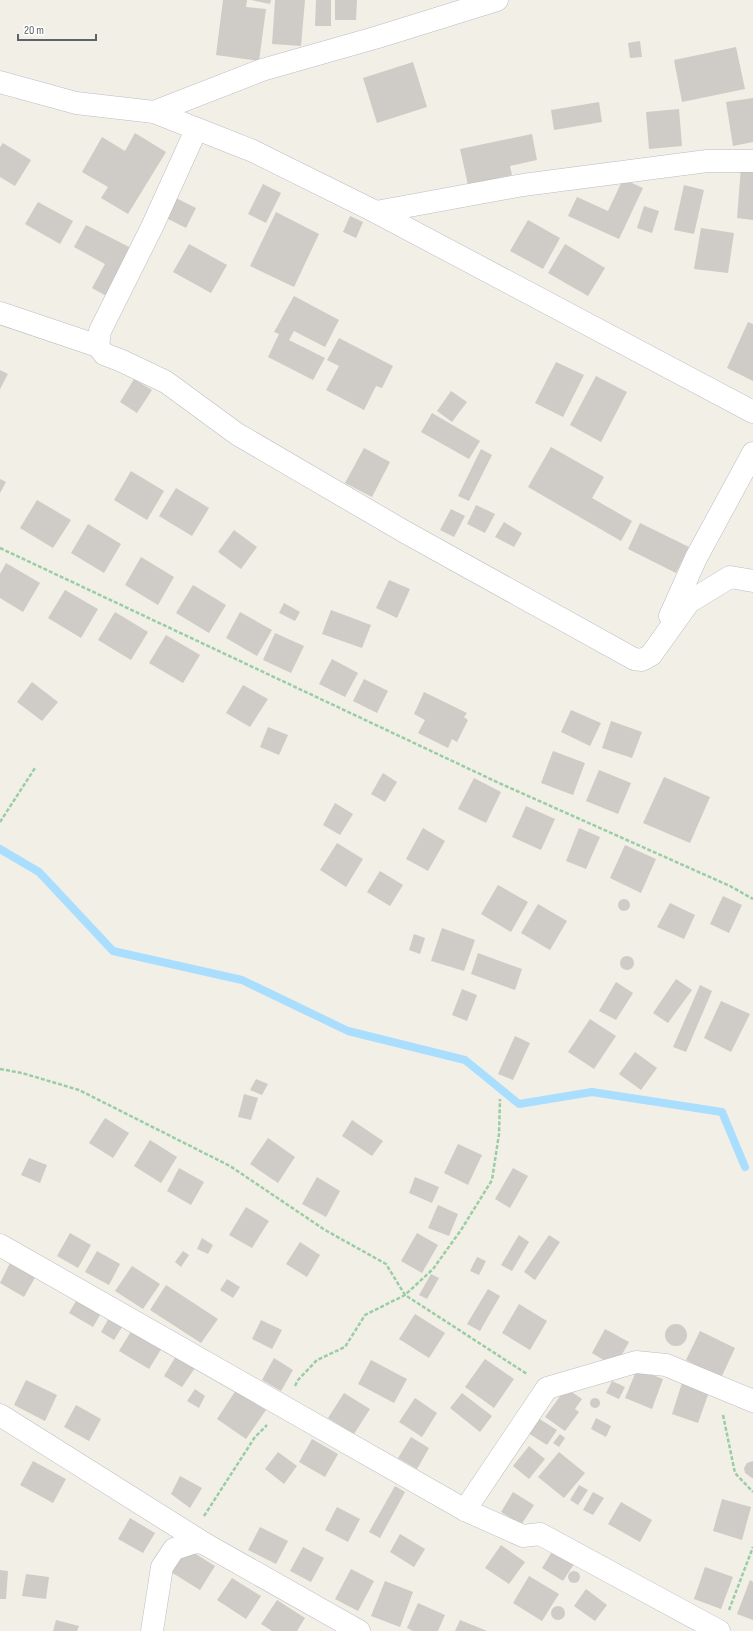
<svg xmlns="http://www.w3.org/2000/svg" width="753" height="1631" viewBox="0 0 753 1631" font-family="'Sofia Sans Condensed',sans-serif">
	<rect width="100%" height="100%" fill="#f2efe7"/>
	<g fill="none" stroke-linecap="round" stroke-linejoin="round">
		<polyline stroke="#a9deff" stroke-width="8" points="0,849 39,872 113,951 242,980 348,1031 465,1060 519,1104 592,1092 722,1112 745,1167"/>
	</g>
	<g fill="#cfcbc6">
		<polygon points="223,0 247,0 246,7 266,9 259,61 216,55"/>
		<polygon points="251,0 271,0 270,4"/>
		<polygon points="275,0 305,0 301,46 272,44"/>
		<polygon points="316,0 331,0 331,26 315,26"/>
		<polygon points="335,0 357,0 356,20 335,20"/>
		<polygon points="640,41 642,57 630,58 628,43"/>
		<polygon points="736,47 745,89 682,102 674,60"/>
		<polygon points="413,62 427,107 377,123 363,78"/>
		<polygon points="753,98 753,142 733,146 726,102"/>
		<polygon points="599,102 602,122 554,130 551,110"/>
		<polygon points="679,109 682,146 649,149 646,112"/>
		<polygon points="135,133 166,152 128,214 101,198 108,187 82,172 102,137 125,151"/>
		<polygon points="532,134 537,160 510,166 512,175 468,185 460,149"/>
		<polygon points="3,143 31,160 15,186 0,177 0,147"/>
		<polygon points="741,167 753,169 753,220 737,218"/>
		<polygon points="623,179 643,188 619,239 568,216 577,197 608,211"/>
		<polygon points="263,184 281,193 266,223 248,214"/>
		<polygon points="684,185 704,190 694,234 674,230"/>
		<polygon points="176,198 196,208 186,228 166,218"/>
		<polygon points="38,202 73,221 60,244 25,224"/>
		<polygon points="644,206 659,211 652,233 637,228"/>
		<polygon points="276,212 319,234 294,287 250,266"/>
		<polygon points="350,216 363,222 356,238 343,232"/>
		<polygon points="528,220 560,238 543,269 510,251"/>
		<polygon points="86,225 135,250 110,298 92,288 105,264 74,247"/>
		<polygon points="701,228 734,233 728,273 694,269"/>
		<polygon points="189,244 227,265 211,293 173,272"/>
		<polygon points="565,244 605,268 588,296 548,273"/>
		<polygon points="294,296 339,320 325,347 294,331 289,340 325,358 313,380 268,357 279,334 274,332"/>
		<polygon points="748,322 753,324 753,381 727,368"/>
		<polygon points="339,338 393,366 382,388 376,386 364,410 326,390 339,366 327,360"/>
		<polygon points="556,362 584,375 563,417 535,403"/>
		<polygon points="0,370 8,374 0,389"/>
		<polygon points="596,376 627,392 601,442 570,425"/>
		<polygon points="134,379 152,390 137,413 120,402"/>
		<polygon points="451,391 467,402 452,422 437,411"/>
		<polygon points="432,413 480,441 469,459 421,432"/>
		<polygon points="551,447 604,477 592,498 632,521 621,541 528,487"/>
		<polygon points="364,448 390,462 372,497 345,483"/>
		<polygon points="481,449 492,455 469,501 458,496"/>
		<polygon points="131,471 164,491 147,520 114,500"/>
		<polygon points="0,479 6,482 0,493"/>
		<polygon points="176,488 209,508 192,536 159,516"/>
		<polygon points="37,500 71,520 53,548 20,528"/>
		<polygon points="476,505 495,514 485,533 467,524"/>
		<polygon points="451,509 465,516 454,537 440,530"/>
		<polygon points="504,522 522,533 514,547 495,537"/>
		<polygon points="640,523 689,547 676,573 628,549"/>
		<polygon points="88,524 121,544 104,573 71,553"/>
		<polygon points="234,530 257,547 241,569 218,552"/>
		<polygon points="141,557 174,577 158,605 125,585"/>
		<polygon points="6,563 40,583 23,612 0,598 0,574"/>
		<polygon points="389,580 410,589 397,618 376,608"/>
		<polygon points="193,585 226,605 209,633 176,613"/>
		<polygon points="65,590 98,609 81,638 48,618"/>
		<polygon points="284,603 300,612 295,621 279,613"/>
		<polygon points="331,610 371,625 362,648 322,634"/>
		<polygon points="115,612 148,632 131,660 98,640"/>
		<polygon points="240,612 272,630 257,656 226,638"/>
		<polygon points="275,633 304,646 291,673 263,660"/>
		<polygon points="166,635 200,655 183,683 149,663"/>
		<polygon points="332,659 358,673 345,697 319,684"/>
		<polygon points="364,679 388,691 377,713 353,701"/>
		<polygon points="32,682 58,702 42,721 17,702"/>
		<polygon points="243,685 268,699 250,727 226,713"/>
		<polygon points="424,692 467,713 464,717 468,720 457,742 452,739 448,748 418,733 425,720 414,714"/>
		<polygon points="571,710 601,723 590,746 561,732"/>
		<polygon points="611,721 642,732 632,758 602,748"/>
		<polygon points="268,727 288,735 279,755 260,747"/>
		<polygon points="553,751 585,763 573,795 541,783"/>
		<polygon points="599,770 631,783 618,814 586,801"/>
		<polygon points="383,773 397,782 385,802 371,794"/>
		<polygon points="664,777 710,797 690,843 643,823"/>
		<polygon points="474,778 501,792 486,823 458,809"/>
		<polygon points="335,803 353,814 340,835 323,825"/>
		<polygon points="526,806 555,819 541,850 512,837"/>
		<polygon points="423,828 445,841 428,871 406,859"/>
		<polygon points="579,828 600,837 586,869 566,861"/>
		<polygon points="337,843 363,859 346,887 320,870"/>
		<polygon points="625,845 656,859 641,893 610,878"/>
		<polygon points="380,871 403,885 390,906 367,892"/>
		<polygon points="498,885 528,902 511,932 481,914"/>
		<polygon points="723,896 742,905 729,933 710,924"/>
		<circle cx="624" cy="905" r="6"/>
		<polygon points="670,903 695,915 684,939 657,927"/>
		<polygon points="538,904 567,921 550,950 521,933"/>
		<polygon points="442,928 475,940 464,971 431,961"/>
		<polygon points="414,934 425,938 420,954 409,950"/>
		<polygon points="478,953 522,969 515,990 471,974"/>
		<circle cx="627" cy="963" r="7"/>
		<polygon points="676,979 692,990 668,1023 653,1013"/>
		<polygon points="616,982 633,993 616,1020 599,1011"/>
		<polygon points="700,985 712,991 686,1052 673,1047"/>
		<polygon points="462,989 477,995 467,1021 452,1015"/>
		<polygon points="721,1001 750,1014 731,1052 704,1038"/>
		<polygon points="590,1019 616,1036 594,1069 568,1052"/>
		<polygon points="515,1036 530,1043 513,1080 498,1074"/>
		<polygon points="635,1052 657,1068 641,1090 619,1074"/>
		<polygon points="256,1079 268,1084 262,1095 250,1090"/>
		<polygon points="244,1094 258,1098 251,1120 238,1117"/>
		<polygon points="105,1118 129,1133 113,1158 89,1143"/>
		<polygon points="352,1120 383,1141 372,1156 342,1136"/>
		<polygon points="268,1138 295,1157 278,1183 250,1164"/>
		<polygon points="150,1140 177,1157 161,1183 134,1166"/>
		<polygon points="458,1144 482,1155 468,1185 444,1173"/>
		<polygon points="29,1158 47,1165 40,1183 21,1175"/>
		<polygon points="179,1168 204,1182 191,1205 167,1191"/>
		<polygon points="513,1168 528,1176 510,1208 495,1199"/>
		<polygon points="317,1177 340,1191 326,1217 302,1204"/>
		<polygon points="415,1177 439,1187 432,1203 409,1193"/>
		<polygon points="438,1205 458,1214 449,1236 428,1228"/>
		<polygon points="246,1207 269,1221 252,1248 229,1235"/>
		<polygon points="70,1233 91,1245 78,1268 57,1256"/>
		<polygon points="417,1233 438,1245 422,1273 401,1261"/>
		<polygon points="519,1235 529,1242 512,1271 501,1265"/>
		<polygon points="549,1235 560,1242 535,1280 524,1272"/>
		<polygon points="202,1238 213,1245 208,1254 197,1249"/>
		<polygon points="300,1242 320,1255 307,1277 286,1264"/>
		<polygon points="97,1251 120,1264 109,1285 85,1272"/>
		<polygon points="183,1251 189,1255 181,1267 175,1262"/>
		<polygon points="477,1257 486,1261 479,1275 470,1271"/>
		<polygon points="11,1261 37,1274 24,1297 0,1283"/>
		<polygon points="132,1266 160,1284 143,1309 115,1291"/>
		<polygon points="431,1274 439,1278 427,1299 419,1295"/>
		<polygon points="227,1279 240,1287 233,1298 220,1290"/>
		<polygon points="166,1285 218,1319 201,1343 150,1310"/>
		<polygon points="488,1289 500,1296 480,1331 467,1324"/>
		<polygon points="79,1296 103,1310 93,1327 69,1313"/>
		<polygon points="519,1304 547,1321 530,1350 502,1333"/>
		<polygon points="415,1314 445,1333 429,1358 399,1339"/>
		<polygon points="110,1316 124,1324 114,1340 101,1332"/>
		<polygon points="261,1320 282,1330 272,1349 252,1339"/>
		<circle cx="676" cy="1335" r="11"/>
		<polygon points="133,1328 163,1346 149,1369 119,1351"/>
		<polygon points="605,1329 629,1342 615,1367 592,1353"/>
		<polygon points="700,1331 735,1348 721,1378 686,1360"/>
		<polygon points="176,1356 195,1368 182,1387 164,1376"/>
		<polygon points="274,1358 293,1370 281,1391 262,1380"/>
		<polygon points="485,1359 514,1379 494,1408 465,1387"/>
		<polygon points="371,1360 407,1379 394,1403 358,1384"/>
		<polygon points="637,1369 663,1379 652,1409 625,1398"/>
		<polygon points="26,1380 57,1395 45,1421 14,1405"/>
		<polygon points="612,1381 625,1387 619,1399 606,1393"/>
		<polygon points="682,1383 709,1392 698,1423 672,1414"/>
		<polygon points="566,1388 582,1399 575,1409 579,1412 565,1431 545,1417"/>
		<polygon points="195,1389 205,1396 199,1408 187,1401"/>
		<polygon points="236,1390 266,1410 246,1439 217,1419"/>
		<polygon points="344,1393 370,1409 354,1434 328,1418"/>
		<polygon points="462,1393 492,1416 480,1432 450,1408"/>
		<polygon points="415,1398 437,1413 422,1437 399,1422"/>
		<circle cx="595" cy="1403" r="5"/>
		<polygon points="76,1405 101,1419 89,1441 64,1427"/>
		<polygon points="538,1418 557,1430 547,1445 528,1433"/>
		<polygon points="596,1418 611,1426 606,1437 591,1429"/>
		<polygon points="560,1434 565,1438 559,1447 553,1443"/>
		<polygon points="411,1437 429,1448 417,1469 398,1458"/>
		<polygon points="312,1439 338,1454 325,1477 299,1462"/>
		<polygon points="529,1446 545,1459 529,1479 513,1466"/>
		<polygon points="278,1452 297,1466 284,1484 265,1469"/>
		<polygon points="559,1452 585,1473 564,1498 538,1477"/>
		<polygon points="33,1461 66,1479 53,1503 20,1485"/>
		<polygon points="753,1461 753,1478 752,1478 745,1473 744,1468 747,1463"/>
		<polygon points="180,1476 202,1488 190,1508 171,1494"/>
		<polygon points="579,1485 588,1490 578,1505 570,1500"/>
		<polygon points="395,1486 405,1492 380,1538 369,1532"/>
		<polygon points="513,1492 534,1505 521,1525 501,1512"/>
		<polygon points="593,1492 604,1498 593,1515 583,1510"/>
		<polygon points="722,1499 751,1507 742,1540 713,1531"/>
		<polygon points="621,1502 652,1520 640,1542 608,1524"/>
		<polygon points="337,1507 360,1519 348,1542 325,1530"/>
		<polygon points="130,1518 155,1533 143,1553 118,1539"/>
		<polygon points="260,1527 288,1541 276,1564 248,1550"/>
		<polygon points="400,1534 425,1549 414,1567 390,1552"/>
		<polygon points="501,1545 525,1562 509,1584 485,1568"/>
		<polygon points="303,1547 324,1558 311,1582 290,1571"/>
		<polygon points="186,1548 215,1566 200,1590 171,1572"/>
		<polygon points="553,1550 574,1564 563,1581 542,1568"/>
		<polygon points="705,1567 733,1577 721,1609 694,1599"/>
		<polygon points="351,1569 374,1581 358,1611 335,1599"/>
		<polygon points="0,1570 8,1571 6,1599 0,1599"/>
		<circle cx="574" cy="1577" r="6"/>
		<polygon points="26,1574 49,1577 46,1599 22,1596"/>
		<polygon points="529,1576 559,1594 542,1621 513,1603"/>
		<polygon points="232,1578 261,1596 246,1619 217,1600"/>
		<polygon points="750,1580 753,1582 753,1620 737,1614"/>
		<polygon points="385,1581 413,1592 400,1627 371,1616"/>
		<polygon points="586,1589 607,1605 595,1621 574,1606"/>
		<polygon points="277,1600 305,1618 297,1631 272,1631 261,1624"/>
		<polygon points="418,1603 445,1615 438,1631 413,1631 407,1628"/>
		<circle cx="558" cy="1613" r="7"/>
		<polygon points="56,1620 79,1626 77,1631 53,1631"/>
		<polygon points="460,1620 487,1631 455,1631"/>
	</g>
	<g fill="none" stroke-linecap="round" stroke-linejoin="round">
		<defs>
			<g id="street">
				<polyline points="0,82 76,103 154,112 253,151 376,212 753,412"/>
				<polyline points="154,112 262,70 378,37 497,0"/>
				<polyline points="196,130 152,227 100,331 98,346 104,354 122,361 166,382 237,434 405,532 634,659 642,660 651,655 689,602 730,577 753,581"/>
				<polyline points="376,212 523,185 707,161 753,161"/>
				<polyline points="0,313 98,346"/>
				<polyline points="670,616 696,558 753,453"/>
				<polyline points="0,1245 465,1510 523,1536 540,1534 719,1631"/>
				<polyline points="0,1415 205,1544"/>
				<polyline points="465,1510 547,1388 636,1362 666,1365 753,1401"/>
				<polyline points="152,1631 162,1567 174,1549 192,1543 199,1542 205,1544 359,1631"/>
			</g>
		</defs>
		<use href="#street" stroke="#b9bdc1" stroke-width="23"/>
		<g stroke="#99cea5" stroke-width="2.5" stroke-dasharray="4 2" stroke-linecap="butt">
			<polyline points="0,548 499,783 730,886 753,899"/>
			<polyline points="0,822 35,768"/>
			<polyline points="0,1069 22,1073 79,1090 230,1166 325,1230 386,1264 405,1295 527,1374"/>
			<polyline points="295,1386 298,1380 317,1360 345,1347 365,1315 405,1295 433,1269 461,1230 492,1180 499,1134 500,1099"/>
			<polyline points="723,1415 735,1473 753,1492"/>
			<polyline points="204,1516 255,1437 267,1425"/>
			<polyline points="729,1610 753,1547"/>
		</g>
		<use href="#street" stroke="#fff" stroke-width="22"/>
	</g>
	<path d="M18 34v6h78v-6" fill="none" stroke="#5e6369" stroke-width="2"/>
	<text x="24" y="34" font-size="12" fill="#5e6369" stroke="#ffffff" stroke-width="3" paint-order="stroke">20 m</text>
</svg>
